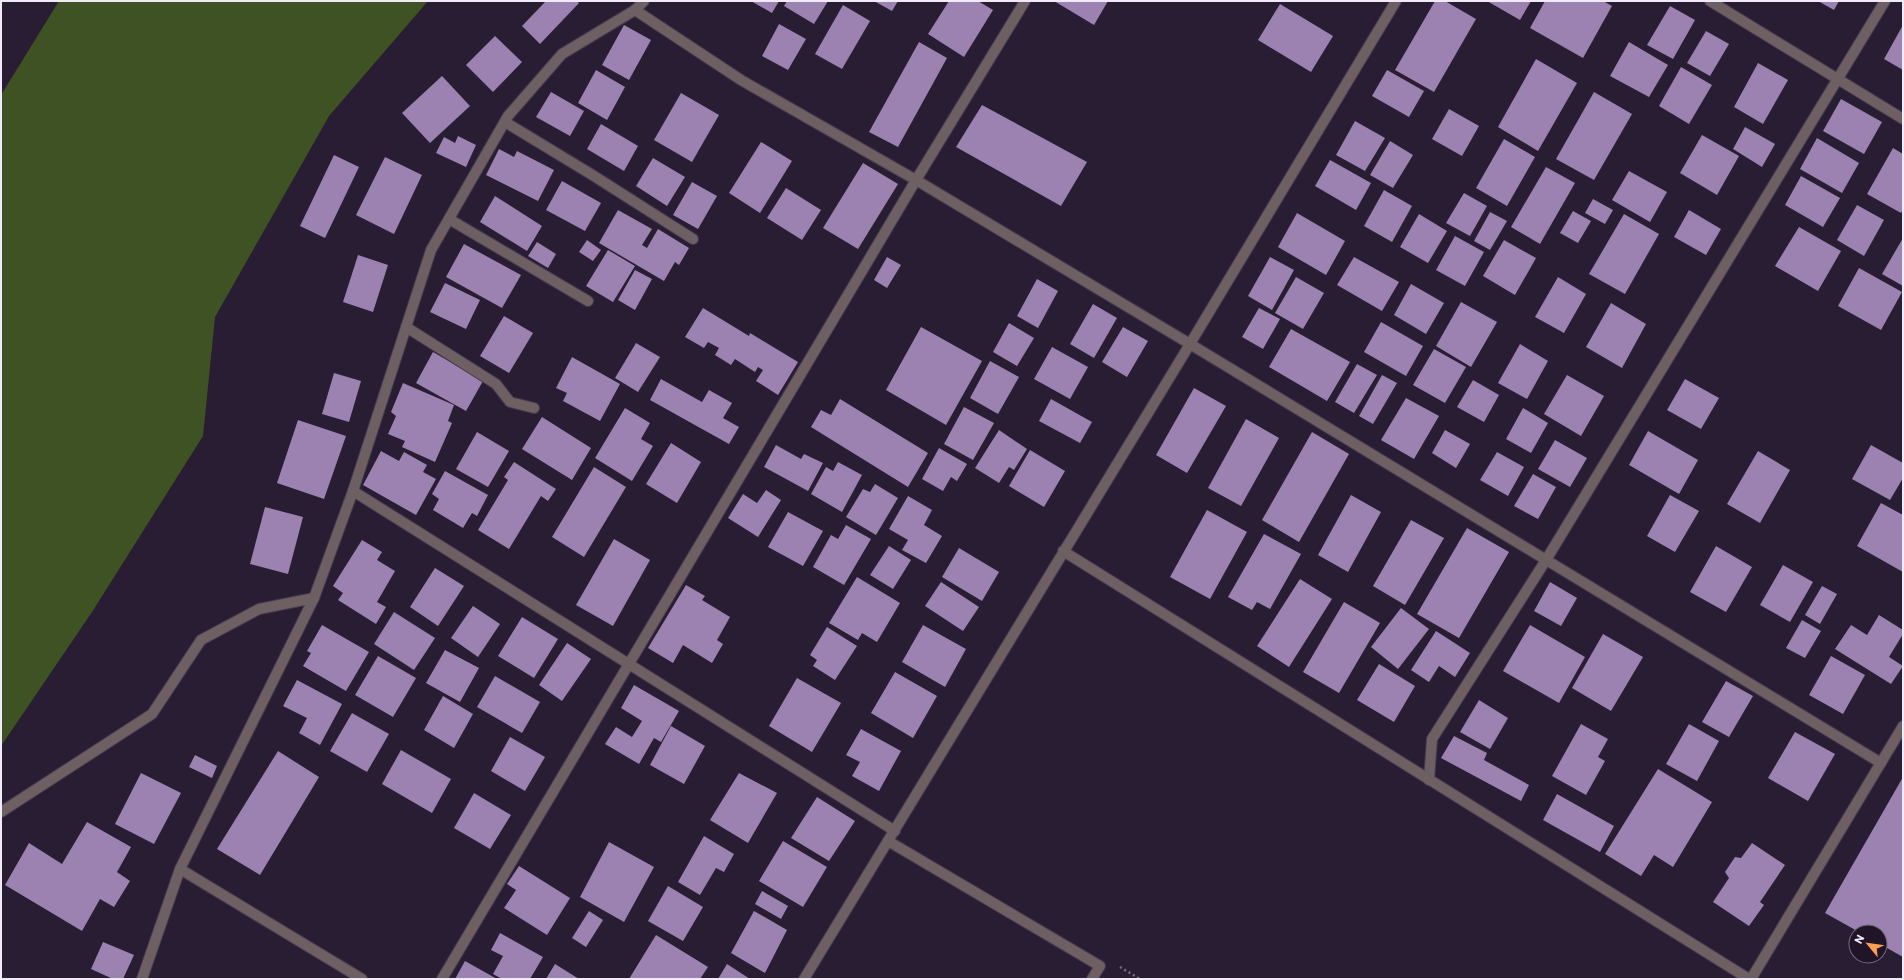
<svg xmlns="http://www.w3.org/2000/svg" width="1904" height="980" viewBox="0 0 1904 980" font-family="Commissioner,sans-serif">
	<rect width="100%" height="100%" fill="#291d33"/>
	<polygon fill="#3f5224" points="59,1 428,1 329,116 215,317 203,436 92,612 1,746 1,95"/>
	<g fill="#9b82b0">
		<polygon points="546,1 577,1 579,3 540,44 522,26"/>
		<polygon points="751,1 779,1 772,13"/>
		<polygon points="787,1 828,1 814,24 784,6"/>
		<polygon points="874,1 898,1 892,11"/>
		<polygon points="949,1 978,1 993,10 964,57 928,34"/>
		<polygon points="1054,1 1108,1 1094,25"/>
		<polygon points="1435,1 1445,1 1476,19 1434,92 1395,70"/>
		<polygon points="1487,1 1531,1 1520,20"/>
		<polygon points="1545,1 1603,1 1612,6 1583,58 1530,28"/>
		<polygon points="1818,1 1839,1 1834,10"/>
		<polygon points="1280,4 1333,36 1311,72 1258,40"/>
		<polygon points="843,5 870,21 842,69 815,54"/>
		<polygon points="1670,6 1695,20 1673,59 1647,45"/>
		<polygon points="779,24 806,39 788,70 762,56"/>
		<polygon points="624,25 651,40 629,80 602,65"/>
		<polygon points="1903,25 1903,70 1884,59"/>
		<polygon points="1706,31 1729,44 1710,76 1687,63"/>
		<polygon points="495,36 522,62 493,92 466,65"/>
		<polygon points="919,42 947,58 898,147 869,132"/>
		<polygon points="1629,42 1668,65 1649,97 1610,76"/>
		<polygon points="1536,59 1577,83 1538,151 1498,127"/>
		<polygon points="1758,63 1788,80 1763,124 1734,107"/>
		<polygon points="1681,67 1712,85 1689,124 1659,106"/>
		<polygon points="596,70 625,87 607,120 578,103"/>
		<polygon points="1387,70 1424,91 1409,117 1372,96"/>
		<polygon points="442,76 470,106 430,143 402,113"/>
		<polygon points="551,92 584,111 570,136 536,117"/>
		<polygon points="1594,92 1632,114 1594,180 1556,159"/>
		<polygon points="681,93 719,115 692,162 654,140"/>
		<polygon points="1841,99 1882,122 1864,154 1823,131"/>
		<polygon points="982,105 1087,162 1061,206 956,147"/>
		<polygon points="1449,109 1479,126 1462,156 1432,139"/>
		<polygon points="1355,121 1385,138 1365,171 1336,155"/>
		<polygon points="601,124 638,146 624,171 587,149"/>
		<polygon points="1745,127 1775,144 1762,167 1733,149"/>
		<polygon points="1702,135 1739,156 1717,195 1680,173"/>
		<polygon points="458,136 476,145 466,167 436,153 444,137 455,143"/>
		<polygon points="1817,138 1859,163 1842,193 1800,169"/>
		<polygon points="1504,139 1535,157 1507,206 1476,188"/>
		<polygon points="1390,141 1413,155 1393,188 1370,175"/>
		<polygon points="761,142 792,161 760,213 729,193"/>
		<polygon points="1893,148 1903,154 1903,209 1901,213 1867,194"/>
		<polygon points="499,149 514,157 517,151 554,170 538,201 486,175"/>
		<polygon points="334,155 359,167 325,238 300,226"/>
		<polygon points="385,157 422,175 394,234 356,215"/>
		<polygon points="653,158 685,177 667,206 636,186"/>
		<polygon points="1330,160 1371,183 1356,210 1315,186"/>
		<polygon points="863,163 898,184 858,249 823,228"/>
		<polygon points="1546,167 1575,183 1540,244 1511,227"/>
		<polygon points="1629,171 1667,192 1650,222 1612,200"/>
		<polygon points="1801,176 1840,198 1823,227 1785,205"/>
		<polygon points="562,181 601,203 585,231 546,210"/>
		<polygon points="692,182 717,196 698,229 673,215"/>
		<polygon points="786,188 821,210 802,240 767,218"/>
		<polygon points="1384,190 1412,206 1392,242 1364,226"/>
		<polygon points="1464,193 1487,206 1470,236 1446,223"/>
		<polygon points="495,196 542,226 527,251 480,222"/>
		<polygon points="1593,199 1613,210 1605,224 1585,213"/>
		<polygon points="1857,205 1884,220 1864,256 1837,240"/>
		<polygon points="618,210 652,229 642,245 647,248 658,229 689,248 679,265 675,262 664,281 599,243"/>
		<polygon points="1689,210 1721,229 1706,255 1674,237"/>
		<polygon points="1573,211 1591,221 1578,243 1560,233"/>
		<polygon points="1490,212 1507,221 1490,250 1474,241"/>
		<polygon points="1297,213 1345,241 1326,275 1278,247"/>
		<polygon points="1419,214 1447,231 1428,263 1400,247"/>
		<polygon points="1624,214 1659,234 1625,294 1589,274"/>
		<polygon points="1799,227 1841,251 1818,291 1775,266"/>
		<polygon points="1455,236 1484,252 1465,286 1436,270"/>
		<polygon points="1903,238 1903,286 1882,274"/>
		<polygon points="587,240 601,250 593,261 579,252"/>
		<polygon points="1504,240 1536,258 1515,295 1483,276"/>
		<polygon points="537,242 556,254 548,268 528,256"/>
		<polygon points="464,244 521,275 502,308 446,277"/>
		<polygon points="608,250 635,266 613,302 586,286"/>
		<polygon points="358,255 388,265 373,312 343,302"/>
		<polygon points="887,257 901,265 887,288 874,280"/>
		<polygon points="1270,257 1294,270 1272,310 1248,296"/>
		<polygon points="1354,257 1399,282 1382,311 1337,285"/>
		<polygon points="1859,268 1902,292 1881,330 1838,306"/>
		<polygon points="635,270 652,279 635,310 618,300"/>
		<polygon points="1296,277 1324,293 1303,329 1275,313"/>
		<polygon points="1558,277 1586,294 1564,333 1535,317"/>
		<polygon points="1037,279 1058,291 1038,328 1017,316"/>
		<polygon points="445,283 480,300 466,329 430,312"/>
		<polygon points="1411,284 1444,303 1426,334 1394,315"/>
		<polygon points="1461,302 1497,322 1471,367 1436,346"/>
		<polygon points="1611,303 1646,324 1622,368 1586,347"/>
		<polygon points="1093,304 1117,318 1094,358 1070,344"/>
		<polygon points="703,308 749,336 750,333 798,362 778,395 756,381 763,370 758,367 755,372 735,359 731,365 715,355 719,348 708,342 704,348 685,337"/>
		<polygon points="1259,308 1280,319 1263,349 1242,337"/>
		<polygon points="504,316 533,333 509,373 480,356"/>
		<polygon points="1381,322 1423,346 1406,376 1364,352"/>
		<polygon points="1009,323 1034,338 1017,366 993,352"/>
		<polygon points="921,327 982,361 946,425 886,390"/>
		<polygon points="1123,327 1148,341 1127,377 1102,362"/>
		<polygon points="1291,329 1350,362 1327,401 1269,367"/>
		<polygon points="636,343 660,357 638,392 615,378"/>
		<polygon points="1520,344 1548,361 1527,399 1498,383"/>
		<polygon points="1052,347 1088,367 1070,399 1034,379"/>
		<polygon points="1434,349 1466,367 1445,403 1413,385"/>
		<polygon points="433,352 483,381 466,411 416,383"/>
		<polygon points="572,357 620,384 600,421 563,401 567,393 556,388"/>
		<polygon points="990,361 1019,377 998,414 970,398"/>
		<polygon points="1357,364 1377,375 1354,413 1335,402"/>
		<polygon points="334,373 361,381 349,422 322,414"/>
		<polygon points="1382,375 1397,383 1373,424 1359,416"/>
		<polygon points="1567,375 1604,396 1581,436 1544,414"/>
		<polygon points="661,379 702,402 709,390 732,403 723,418 739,427 729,444 650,400"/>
		<polygon points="1685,379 1719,398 1701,429 1667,410"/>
		<polygon points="1473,380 1499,395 1484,422 1457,407"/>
		<polygon points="403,383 454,405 448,421 452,423 435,462 402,447 405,441 388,434 396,416 391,412"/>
		<polygon points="1194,388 1226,406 1187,473 1156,455"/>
		<polygon points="1406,398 1439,416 1414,459 1381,440"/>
		<polygon points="840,399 928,453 908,487 811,427 821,410 831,415"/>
		<polygon points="1051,399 1092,422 1080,443 1039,421"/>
		<polygon points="964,407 994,423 973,460 944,444"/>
		<polygon points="625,408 650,423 641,439 653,446 632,481 595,458"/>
		<polygon points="1523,408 1548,423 1531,453 1506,439"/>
		<polygon points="542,417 591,448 572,480 522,449"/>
		<polygon points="1246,419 1279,438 1241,506 1208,488"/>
		<polygon points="298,420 346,436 324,499 277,483"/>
		<polygon points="999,430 1027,449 1014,470 1009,467 999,483 975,468"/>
		<polygon points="1445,430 1470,444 1456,468 1432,453"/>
		<polygon points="1648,431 1698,460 1679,494 1629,465"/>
		<polygon points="477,432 509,451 488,487 456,469"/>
		<polygon points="1312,432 1349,454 1299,542 1262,520"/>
		<polygon points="1555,440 1587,458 1570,487 1538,469"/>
		<polygon points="671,443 701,462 677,503 646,484"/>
		<polygon points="776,445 801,459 804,454 823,463 808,491 764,467"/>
		<polygon points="1871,445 1903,463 1903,478 1890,500 1852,479"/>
		<polygon points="939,448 967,464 957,481 951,477 943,491 922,479"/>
		<polygon points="1030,450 1065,471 1044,507 1009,486"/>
		<polygon points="381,451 399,461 404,452 427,465 423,472 436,479 416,515 363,485"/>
		<polygon points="1758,451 1790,470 1760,523 1727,504"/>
		<polygon points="1497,452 1524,467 1508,496 1480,480"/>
		<polygon points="514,462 556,489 548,501 541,496 509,549 478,530 508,480 504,477"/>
		<polygon points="838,462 862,475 842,512 811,494 826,467 833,471"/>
		<polygon points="594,467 626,487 584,557 552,537"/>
		<polygon points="445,471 488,495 477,516 472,513 463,528 433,510 439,499 432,494"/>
		<polygon points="1533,474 1556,487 1538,519 1514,506"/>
		<polygon points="875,484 898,498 876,535 846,517 863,489 870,492"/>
		<polygon points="766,490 781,500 758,537 728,518 743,494 757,503"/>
		<polygon points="1351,495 1381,512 1348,572 1318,555"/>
		<polygon points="1670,495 1699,511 1675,552 1647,536"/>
		<polygon points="908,496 932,510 924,525 942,536 926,563 902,550 908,540 889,529"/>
		<polygon points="1881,503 1903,515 1903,572 1857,546"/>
		<polygon points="265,507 303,517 288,574 250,564"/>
		<polygon points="1207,510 1247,532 1210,599 1170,577"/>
		<polygon points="788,512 823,531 803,566 768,547"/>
		<polygon points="1411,520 1444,538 1405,605 1373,586"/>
		<polygon points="846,525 871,539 844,585 813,567 831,535 838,539"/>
		<polygon points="1467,528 1509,552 1459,638 1417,614"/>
		<polygon points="1264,534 1301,554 1270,609 1257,602 1252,610 1228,597"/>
		<polygon points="614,539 650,560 613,626 576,605"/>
		<polygon points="362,540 382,552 377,560 395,571 377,602 386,607 376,624 338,600 343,593 333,586"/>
		<polygon points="889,546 911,560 893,589 870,575"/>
		<polygon points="1716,546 1752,567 1726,612 1690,592"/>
		<polygon points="959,548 999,572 982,601 942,577"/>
		<polygon points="1783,565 1813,582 1790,622 1760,605"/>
		<polygon points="435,568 464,586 438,626 410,607"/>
		<polygon points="857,577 900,603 877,642 862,633 858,640 829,623"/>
		<polygon points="1300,579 1332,599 1289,667 1257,646"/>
		<polygon points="941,582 979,607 963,631 925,606"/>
		<polygon points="1550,582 1577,598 1561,626 1534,611"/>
		<polygon points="686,585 705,596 702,600 730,617 717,640 723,644 712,663 683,645 673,663 648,648"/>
		<polygon points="1822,586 1837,594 1820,624 1805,615"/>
		<polygon points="1344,602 1380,623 1339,693 1303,672"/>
		<polygon points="473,606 500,624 478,657 451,638"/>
		<polygon points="1401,608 1429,629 1398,669 1371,647"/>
		<polygon points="394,612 435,638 414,670 374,644"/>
		<polygon points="1879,615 1903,630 1903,634 1889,657 1903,666 1891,684 1835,649 1851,625 1867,635"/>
		<polygon points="522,617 558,639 534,678 498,656"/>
		<polygon points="1802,620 1821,631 1805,658 1786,648"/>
		<polygon points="322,625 369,652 346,691 303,666 311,653 307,651"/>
		<polygon points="923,625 966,649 945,687 902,662"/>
		<polygon points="1530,625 1585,657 1559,703 1503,671"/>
		<polygon points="827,627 857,646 835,680 813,666 817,660 810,655"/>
		<polygon points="1436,631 1470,653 1455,677 1439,666 1429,682 1411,670"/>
		<polygon points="1603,634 1643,657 1611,711 1572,688"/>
		<polygon points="567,643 591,659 562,701 539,685"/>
		<polygon points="445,650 479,668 460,702 426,683"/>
		<polygon points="378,656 416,678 393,717 355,695"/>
		<polygon points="1831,656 1865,675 1843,714 1809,695"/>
		<polygon points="1379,664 1415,686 1394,722 1357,700"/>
		<polygon points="895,672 937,696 913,738 871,713"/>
		<polygon points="495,676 540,702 522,733 477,707"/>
		<polygon points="797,678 841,703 812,752 769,726"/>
		<polygon points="297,680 342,704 320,745 299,733 307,718 283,706"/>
		<polygon points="1726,681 1753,696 1729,737 1702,722"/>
		<polygon points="634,685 679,711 661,742 654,738 639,764 605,744 616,727 632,737 642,721 621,708"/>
		<polygon points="443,696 473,714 454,748 424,730"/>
		<polygon points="1479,700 1508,718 1490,749 1460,732"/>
		<polygon points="352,713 389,734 367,772 330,751"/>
		<polygon points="1581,724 1608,739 1598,757 1605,761 1586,795 1552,776"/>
		<polygon points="1689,724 1719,741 1697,781 1666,764"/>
		<polygon points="671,726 705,746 684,784 650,765"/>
		<polygon points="861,729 901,751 879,791 852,776 860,762 846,755"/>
		<polygon points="1795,732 1835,754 1808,801 1768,778"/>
		<polygon points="1454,736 1487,753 1484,760 1529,785 1521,801 1441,758"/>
		<polygon points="510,737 545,757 525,791 491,771"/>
		<polygon points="401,750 451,779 432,813 382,784"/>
		<polygon points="278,751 319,777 260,875 217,849"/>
		<polygon points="195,755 217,766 212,778 189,767"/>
		<polygon points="1658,769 1712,802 1673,867 1654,855 1641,876 1605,854"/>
		<polygon points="141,773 181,793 154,844 115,824"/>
		<polygon points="739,773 777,793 748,843 710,820"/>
		<polygon points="1903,777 1903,957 1880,944 1880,932 1859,932 1825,913"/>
		<polygon points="474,793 511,815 490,849 454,828"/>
		<polygon points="1557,794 1614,826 1600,852 1543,820"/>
		<polygon points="817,797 855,821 829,861 791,838"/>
		<polygon points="87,822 131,847 117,872 130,881 114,907 100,899 82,931 5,885 29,843 62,864"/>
		<polygon points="704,836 734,854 724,872 716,868 700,895 678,882"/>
		<polygon points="783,841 827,867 803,907 759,881"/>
		<polygon points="609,842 654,867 624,922 580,897"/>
		<polygon points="1752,843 1785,865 1760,902 1764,905 1749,926 1713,902 1729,878 1725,872 1735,857 1741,858"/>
		<polygon points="519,866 570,898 547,935 504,908 516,890 507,884"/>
		<polygon points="668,886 703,907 683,941 648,921"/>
		<polygon points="762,891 788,906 781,919 755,904"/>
		<polygon points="589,911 603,920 586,947 572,938"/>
		<polygon points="754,911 787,930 765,973 731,953"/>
		<polygon points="500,933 543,957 530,979 502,979 493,974 503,956 491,950"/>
		<polygon points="656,935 708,967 700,979 629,979"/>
		<polygon points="103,942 134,955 123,979 113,979 91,969"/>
		<polygon points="465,961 497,979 455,979"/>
		<polygon points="555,964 579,979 546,979"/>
		<polygon points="727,964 750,979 718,979"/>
	</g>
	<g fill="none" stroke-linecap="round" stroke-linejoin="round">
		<defs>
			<g id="minor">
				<polyline points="1710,1 1903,119"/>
				<polyline points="635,10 741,80 916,180 1190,344 1881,763"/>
				<polyline points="505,122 594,176 693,239"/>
				<polyline points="449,219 588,301"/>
				<polyline points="406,327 496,384 510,402 534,408"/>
				<polyline points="353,491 895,831"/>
				<polyline points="1429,780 1432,739 1546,560 1885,1"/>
				<polyline points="1,812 152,714 201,640 259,609 314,598"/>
				<polyline points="888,841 1100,966 1092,979"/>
				<polyline points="180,869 362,979"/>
				<polyline points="142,979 180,869 314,598 353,491 431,250 508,116 562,54 635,10 644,1"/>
				<polyline points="442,979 916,180 1025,1"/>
				<polyline points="1751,979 1903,726"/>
			</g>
			<g id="tertiary">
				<polyline points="1063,551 1749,979"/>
				<polyline points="804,979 1190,344 1396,1"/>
			</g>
		</defs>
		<use href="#minor" stroke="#453a4f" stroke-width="12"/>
		<use href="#tertiary" stroke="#453a4f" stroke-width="12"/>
		<polyline stroke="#796f82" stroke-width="2.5" stroke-dasharray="2 3" stroke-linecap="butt" points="1120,967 1140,979"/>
		<use href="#minor" stroke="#6e5f63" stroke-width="10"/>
		<use href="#tertiary" stroke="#6e5f63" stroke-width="10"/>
	</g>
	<rect width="1904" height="980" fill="none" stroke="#f1eaf8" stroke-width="4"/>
	<g transform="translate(1868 944) rotate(299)"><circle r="19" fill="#201429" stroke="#746a7c"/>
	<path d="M0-3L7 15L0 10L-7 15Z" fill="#fc9d54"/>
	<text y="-6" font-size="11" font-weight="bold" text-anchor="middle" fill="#f1eaf8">N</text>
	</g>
</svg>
